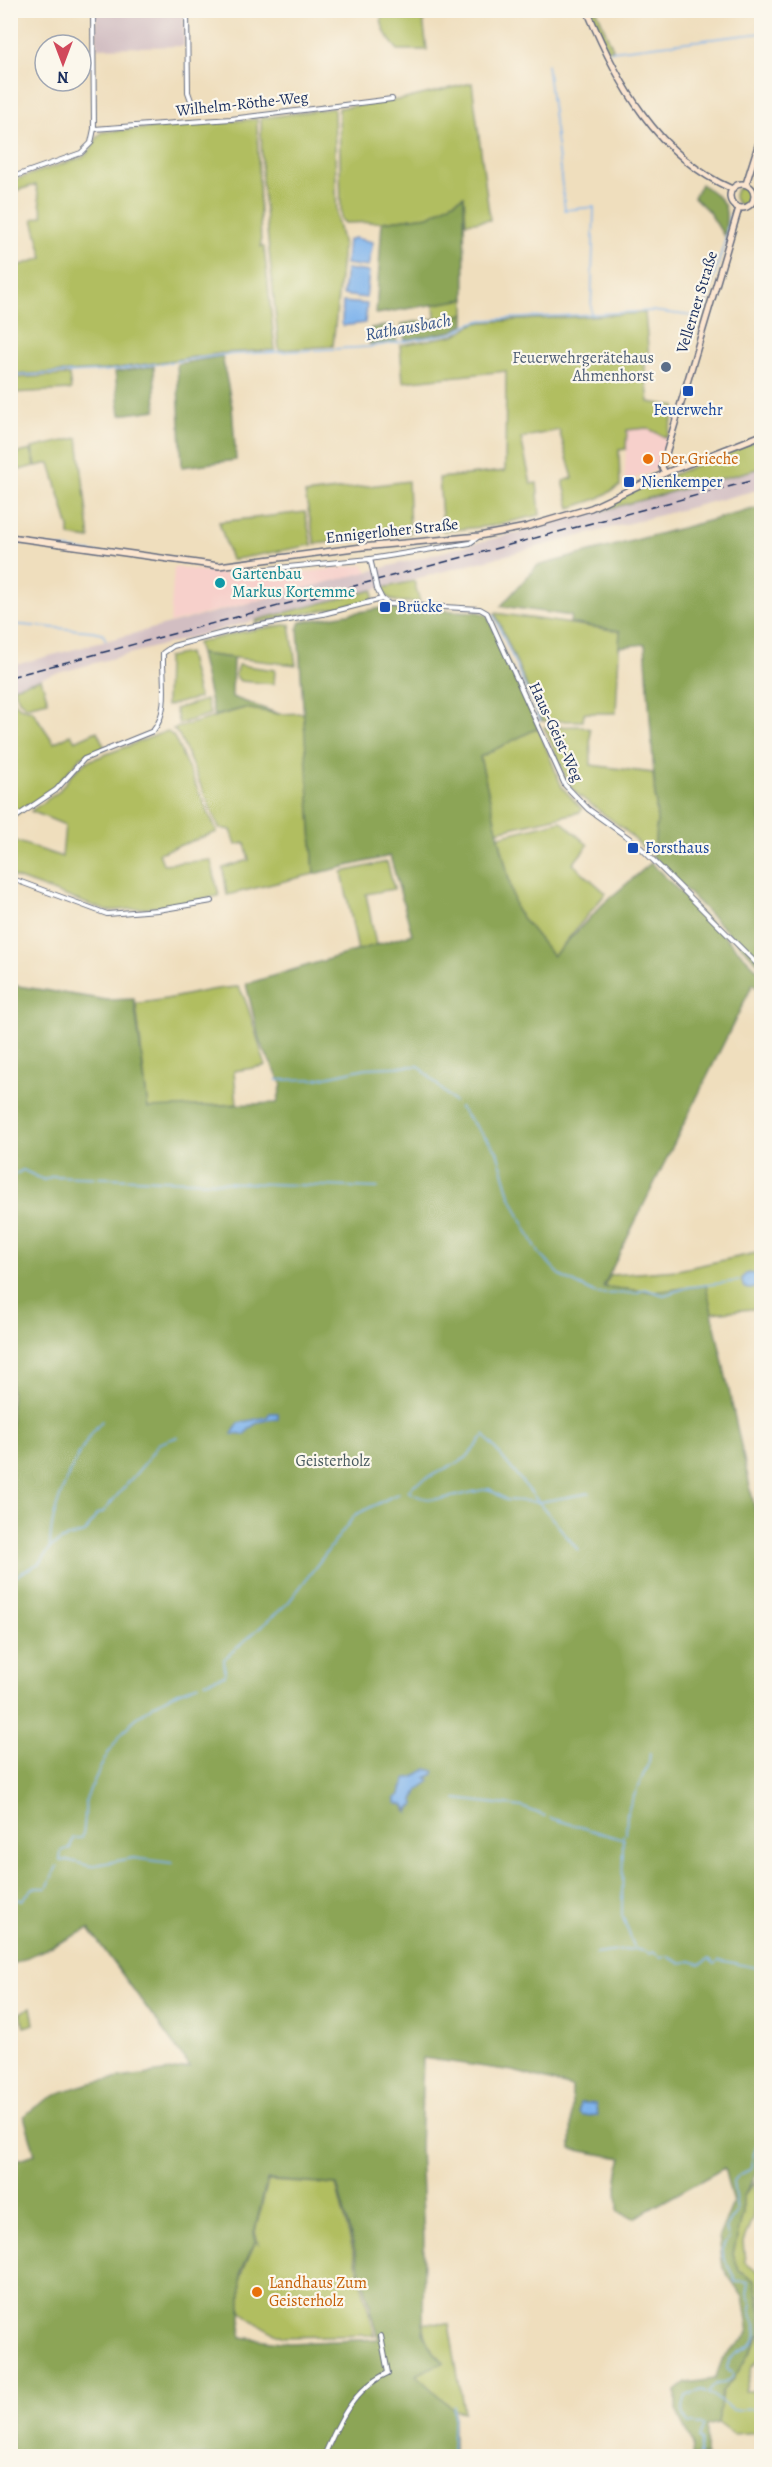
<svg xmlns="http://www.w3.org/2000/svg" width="772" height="2467" viewBox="0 0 772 2467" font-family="Alegreya,serif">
	<rect width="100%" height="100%" fill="#fbf7ec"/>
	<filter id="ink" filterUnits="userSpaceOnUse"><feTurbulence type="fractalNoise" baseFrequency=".0167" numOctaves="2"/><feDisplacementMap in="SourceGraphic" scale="12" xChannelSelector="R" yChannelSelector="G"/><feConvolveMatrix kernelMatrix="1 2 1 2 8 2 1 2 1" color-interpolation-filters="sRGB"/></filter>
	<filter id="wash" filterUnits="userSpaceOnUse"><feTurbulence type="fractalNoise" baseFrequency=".008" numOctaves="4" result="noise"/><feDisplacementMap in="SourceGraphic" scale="24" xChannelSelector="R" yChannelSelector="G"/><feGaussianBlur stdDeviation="1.35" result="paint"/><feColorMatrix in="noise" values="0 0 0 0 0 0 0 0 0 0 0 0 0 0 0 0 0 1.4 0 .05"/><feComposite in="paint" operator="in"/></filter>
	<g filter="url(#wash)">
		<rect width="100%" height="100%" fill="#efdebd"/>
		<g fill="#f7d0cb">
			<polygon points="647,428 667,438 657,470 624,483 627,430"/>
			<polygon points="363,565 369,572 170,623 174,567 234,575 275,576"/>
		</g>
		<g fill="#d2bec2">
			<polygon points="96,11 184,11 184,46 97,48"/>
			<polygon points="761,468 761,489 256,620 54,674 11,688 11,666"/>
		</g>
		<g fill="#b1be61" stroke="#667660" stroke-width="1.5">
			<path d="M383,10L422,11L427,50H398C389,40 377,25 383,10Z"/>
			<polygon points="590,11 597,11 613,49 607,50"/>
			<polygon points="472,83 490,220 466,223 464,196 429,216 382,222 345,223 341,219 339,108 405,99"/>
			<polygon points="334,108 337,219 343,246 333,346 279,350 262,180 261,118"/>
			<path d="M257,119L261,247H264L275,350L222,353L105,370L11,375V268L43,258L33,219L43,216L36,185L11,192V181L83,157C94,150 94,137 103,132Z"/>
			<circle cx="743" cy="196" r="9"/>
			<polygon points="465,299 465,314 435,319 434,304"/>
			<polygon points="645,313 649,359 644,359 649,402 676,406 667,438 647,428 627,430 626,449 619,450 620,486 597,499 570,508 563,481 573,478 559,430 521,438 531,484 537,483 540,515 491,526 443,531 439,478 505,471 506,371 403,382 400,345 455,335 475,323 483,322"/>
			<polygon points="69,375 71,390 11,393 11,378"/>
			<polygon points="78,438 90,539 69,536 69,528 50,463 36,466 32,448"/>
			<polygon points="761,439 761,468 601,511 602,507 640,488"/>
			<polygon points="31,450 35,466 11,472 11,455"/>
			<polygon points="408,481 410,533 315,544 305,494"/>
			<polygon points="305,512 312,545 231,560 219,522"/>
			<path d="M414,581L420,602C403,602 388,605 382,588Z"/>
			<polygon points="373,590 373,599 370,601 255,623 256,620"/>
			<polygon points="495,613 620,631 616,713 584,713 583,721 542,721"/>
			<polygon points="290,624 296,665 200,654 197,643 241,632"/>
			<polygon points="188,653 199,698 166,706 167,657"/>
			<polygon points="238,665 275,670 274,684 240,681 235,675"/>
			<polygon points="41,679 48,701 26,706 19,700 13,687"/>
			<polygon points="11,699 20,707 32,710 54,743 71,734 75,741 97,731 105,748 81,757 54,788 11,818"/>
			<polygon points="206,700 210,714 179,724 175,709"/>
			<polygon points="245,708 279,714 304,713 314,874 227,895 223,868 249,860 245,843 236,845 231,830 219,828 179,735 173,729"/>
			<polygon points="582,726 590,729 591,765 653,773 657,821 653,857 625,830 577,794 568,783 544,727"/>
			<polygon points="538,728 562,787 582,809 580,812 497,831 480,757"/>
			<polygon points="167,731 174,737 217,832 159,853 163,864 211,860 219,896 157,907 107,911 11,876 10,839 62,857 65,825 31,811 58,792 73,773 86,762"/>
			<polygon points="561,821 588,845 573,864 606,893 553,957 516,910 499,836"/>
			<polygon points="387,862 394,889 366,894 376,945 358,951 342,872"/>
			<path d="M238,987C248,997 259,1049 266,1066L234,1071L237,1104L148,1109L136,1003C171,1001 204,988 238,987Z"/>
			<polygon points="761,1252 761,1308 712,1313 706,1286 654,1292 603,1287 611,1275 678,1270"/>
			<polygon points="31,2007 34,2024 24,2027 20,2013"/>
			<path d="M268,2181L336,2185L375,2335L283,2337C270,2331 253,2322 242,2312C232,2289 246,2262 256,2241L258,2243L255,2232Z"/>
			<polygon points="755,2181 753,2216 743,2242 745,2262 761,2273 761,2311 755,2281 739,2271 733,2254 743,2213 743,2196"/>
			<path d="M423,2323L449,2324L464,2412L454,2410L415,2375L444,2362C432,2351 423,2341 423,2323Z"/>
			<polygon points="761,2333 761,2357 752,2367 745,2391 761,2391 761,2432 733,2434 718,2423 722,2391 733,2380"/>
		</g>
		<g fill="#8ca557" stroke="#546a5a" stroke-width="1.5" fill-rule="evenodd">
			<path d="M701,184C726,201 730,206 724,236L709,212L694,197Z"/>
			<polygon points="464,196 465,299 376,314 382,222 429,216"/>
			<polygon points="465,314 465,324 453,331 405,340 401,324"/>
			<polygon points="393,325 397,342 369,344 371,328"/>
			<polygon points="222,356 232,406 236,460 182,467 177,364"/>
			<polygon points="154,366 156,410 120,415 115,372"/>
			<polygon points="761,507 761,966 653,857 657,821 645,644 619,647 620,631 570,623 571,616 501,606 537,566"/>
			<path d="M382,608L479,612L487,615L538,728L480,757L516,910L553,956L603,904L651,863L761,973V992L753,984L603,1287L654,1292L706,1285L757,1519H761L762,2166L743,2196V2213L733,2254L739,2271L755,2281L761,2311V2333L733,2380L722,2391L718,2423L707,2426L706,2456H692L693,2444L676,2410V2391L686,2383L715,2379L722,2360L749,2333L743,2297L723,2268L719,2236L733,2203L724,2168L634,2218L618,2212C618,2191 614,2178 622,2158L571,2149L572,2087L513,2071L423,2058L420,2149L424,2239L423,2333L431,2349L444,2362L416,2375L454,2410V2456H11L10,2162L35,2154L24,2116C72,2073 131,2081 190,2067L89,1929L11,1965V985L107,1000L134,999L148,1108L277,1103L282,1084L260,1043L246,984L412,934L390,856L314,874L298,629L301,622ZM432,1775L426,1778L427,1780L418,1789L409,1813L406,1811L405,1805L399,1804C398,1783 413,1776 432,1775ZM267,2180L337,2185L379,2339L289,2343L241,2337V2272L256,2240L254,2233Z"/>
			<polygon points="200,654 233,658 232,697 279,714 245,708 214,716"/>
		</g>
		<g fill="#7eb3ec" stroke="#4c71a5" stroke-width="1.5">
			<polygon points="354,238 373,242 368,267 346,264 348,240"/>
			<polygon points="346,269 369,272 366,298 343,295"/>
			<polygon points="343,302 367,304 365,323 342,326"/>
			<circle cx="750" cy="1281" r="8"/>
			<path d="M270,1413H278V1419C265,1419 252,1422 245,1435L232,1434L239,1423L267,1417Z"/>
			<polygon points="427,1769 434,1771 434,1774 426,1778 430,1781 419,1789 414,1800 415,1805 410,1808 409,1813 405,1805 396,1803 396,1798 400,1795 407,1778 412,1778"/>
			<polygon points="580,2103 595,2104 598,2115 582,2116 579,2113"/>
		</g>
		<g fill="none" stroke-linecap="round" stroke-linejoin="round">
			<g stroke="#7eb3ec" stroke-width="1.5">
				<polyline points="611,51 762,33"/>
				<polyline points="547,64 565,210 594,207 591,314"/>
				<polyline points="10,376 105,371 222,355 369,347 454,333 469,324 483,320 652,311 702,317 725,241 730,215"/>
				<polyline points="10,541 110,555"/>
				<polyline points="494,615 540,721"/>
				<polyline points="10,624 92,631 102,633 106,640"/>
				<polyline points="276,1080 317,1079 366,1068 419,1066 454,1102"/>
				<polyline points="459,1107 497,1151 510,1195 524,1225 539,1253 562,1277 597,1294 636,1293 645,1289 664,1295 689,1287 739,1281"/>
				<polyline points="10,1177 23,1170 44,1180 53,1176 378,1188"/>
				<polyline points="756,1280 762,1278"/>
				<polyline points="484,1435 578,1550"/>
				<path d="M483,1438L466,1458L415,1484L408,1491C433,1509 462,1492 489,1489L506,1500L539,1502L590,1493"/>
				<path d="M50,1548C49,1511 77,1448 102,1421"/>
				<polyline points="12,1583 14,1577 41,1562 51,1547 68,1537 85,1533 97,1514 103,1512 145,1463 158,1444 177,1437"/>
				<polyline points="10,1592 12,1592"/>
				<polyline points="205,1682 225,1675 224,1659 288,1603 355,1515 399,1493"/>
				<polyline points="456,1799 522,1807 545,1816"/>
				<polyline points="550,1818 624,1840"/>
				<polyline points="626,1834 627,1812 649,1762 650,1753"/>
				<polyline points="623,1835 622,1915 635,1949 643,1951"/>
				<path d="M172,1863L133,1858L90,1866L67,1860L60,1861L61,1851L70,1848L73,1838H82C84,1834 86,1806 85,1802C112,1738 130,1708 199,1684"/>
				<polyline points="10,1902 13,1899 22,1900 33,1888 47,1888 57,1866"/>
				<polyline points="646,1952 650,1954 653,1952 661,1958 667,1956 680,1963 691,1961 700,1964 709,1959 715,1964 719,1960 762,1969"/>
				<polyline points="595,1954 633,1949"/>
				<polyline points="762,2059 757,2070 762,2078"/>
				<polyline points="708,2393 733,2410 762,2409"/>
				<polyline points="452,2456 454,2406"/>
				<path d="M699,2456L702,2440L699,2438L704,2425L689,2424C681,2415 682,2407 686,2396L702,2390L708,2393L716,2384L725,2383L732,2378L733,2373L727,2368C729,2351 752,2350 756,2338C760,2325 747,2317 752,2305L747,2294L749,2282H735C732,2267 713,2252 729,2238C722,2224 730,2222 737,2211L733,2182L739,2175L751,2169C751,2153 760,2144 762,2128"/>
			</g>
		</g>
	</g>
	<g filter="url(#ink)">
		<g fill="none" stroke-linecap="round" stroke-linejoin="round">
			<defs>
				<g id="street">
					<polyline points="187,10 188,92 194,109"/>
					<polyline points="94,129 231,119 392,99"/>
					<polyline points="10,178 81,153 91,143 94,129 93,10"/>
					<polyline points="370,559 373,571"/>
					<polyline points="236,565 246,571 370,559 470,543 478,537"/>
					<polyline points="377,589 382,599 389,604 480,609 487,613 565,785 588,809 637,844 762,969"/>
					<path d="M10,821L56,790L84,759L153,731C170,711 162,678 163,653L173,646L238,629L323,614L382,599"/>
					<polyline points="10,878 107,914 158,910 212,901"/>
					<path d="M324,2456C338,2423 353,2389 388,2373L381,2336"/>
				</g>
				<g id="secondary">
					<path d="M587,10C617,82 657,156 732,189"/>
					<circle cx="742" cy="196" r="12"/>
					<polyline points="746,184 762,133"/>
					<polyline points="665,473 662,467 739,208"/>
					<polyline points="10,537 219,566 362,547 479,536 526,527 591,508 665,473 762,435"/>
				</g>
			</defs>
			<use href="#street" stroke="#656c7f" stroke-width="6"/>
			<use href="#secondary" stroke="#656c7f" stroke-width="8"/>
			<use href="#street" stroke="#fff" stroke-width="4"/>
			<use href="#secondary" stroke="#fbe5cf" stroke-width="5"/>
			<polyline stroke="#1b2f5e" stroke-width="1.5" stroke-dasharray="9 4.5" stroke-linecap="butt" points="10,677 762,478"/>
			<defs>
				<polyline id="street-bridge" points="373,571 377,589"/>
			</defs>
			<use href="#street-bridge" stroke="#656c7f" stroke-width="6" stroke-linecap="butt"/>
			<use href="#street-bridge" stroke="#fff" stroke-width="4"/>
		</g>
	</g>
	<circle fill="#5c6f8a" stroke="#fbf7ec" stroke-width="2" cx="666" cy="367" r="6"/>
	<g fill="#1a4fb4" stroke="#fbf7ec" stroke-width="2">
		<rect x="682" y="385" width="12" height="12" rx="3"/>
		<rect x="623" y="476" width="12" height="12" rx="3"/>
		<rect x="379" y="601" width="12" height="12" rx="3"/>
		<rect x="627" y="842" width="12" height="12" rx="3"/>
	</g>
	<g fill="#e8710a" stroke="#fbf7ec" stroke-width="2">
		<circle cx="648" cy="459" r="6"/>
		<circle cx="257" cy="2292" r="6"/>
	</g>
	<circle fill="#0f9aa8" stroke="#fbf7ec" stroke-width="2" cx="220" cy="583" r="6"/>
	<g text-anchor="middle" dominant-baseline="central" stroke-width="4.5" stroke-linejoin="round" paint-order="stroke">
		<g font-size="16" fill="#1b2f5e" stroke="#fbf7ec">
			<text transform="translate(242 104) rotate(-6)">Wilhelm-Röthe-Weg</text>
			<text transform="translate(697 302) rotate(-73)">Vellerner Straße</text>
			<text transform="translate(392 531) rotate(-6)">Ennigerloher Straße</text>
			<text transform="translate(556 732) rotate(65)">Haus-Geist-Weg</text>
		</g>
		<g font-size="16" fill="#4e5e75" stroke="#fbf7ec" text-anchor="end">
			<text x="654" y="358">Feuerwehrgerätehaus<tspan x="654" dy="18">Ahmenhorst</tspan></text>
		</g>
		<g font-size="16" fill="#164399" stroke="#fbf7ec" text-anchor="start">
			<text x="688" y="410" text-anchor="middle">Feuerwehr</text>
			<text x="641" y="482">Nienkemper</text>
			<text x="397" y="607">Brücke</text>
			<text x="645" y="848">Forsthaus</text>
		</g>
		<g font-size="16" fill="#c56008" stroke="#fbf7ec" text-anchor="start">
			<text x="660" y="459">Der Grieche</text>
			<text x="269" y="2283">Landhaus Zum<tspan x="269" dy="18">Geisterholz</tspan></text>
		</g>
		<g font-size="16" fill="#0d838f" stroke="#fbf7ec" text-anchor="start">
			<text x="232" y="574">Gartenbau<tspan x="232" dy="18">Markus Kortemme</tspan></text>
		</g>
		<g font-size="16" fill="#485a5f" stroke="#fbf7ec">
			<text x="333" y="1461">Geisterholz</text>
		</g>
		<g font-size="18" font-style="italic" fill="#395789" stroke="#fbf7ec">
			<text transform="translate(408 327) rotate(-10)">Rathausbach</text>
		</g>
	</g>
	<rect width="772" height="2467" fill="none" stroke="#fbf7ec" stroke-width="36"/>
	<g transform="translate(63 63) rotate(180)"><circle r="28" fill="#fbf7ec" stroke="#a1a7b3" stroke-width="1.5"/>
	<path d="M0-4.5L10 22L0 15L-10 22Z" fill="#d1495b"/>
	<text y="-9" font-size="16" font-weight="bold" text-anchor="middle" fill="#1b2f5e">N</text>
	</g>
</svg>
